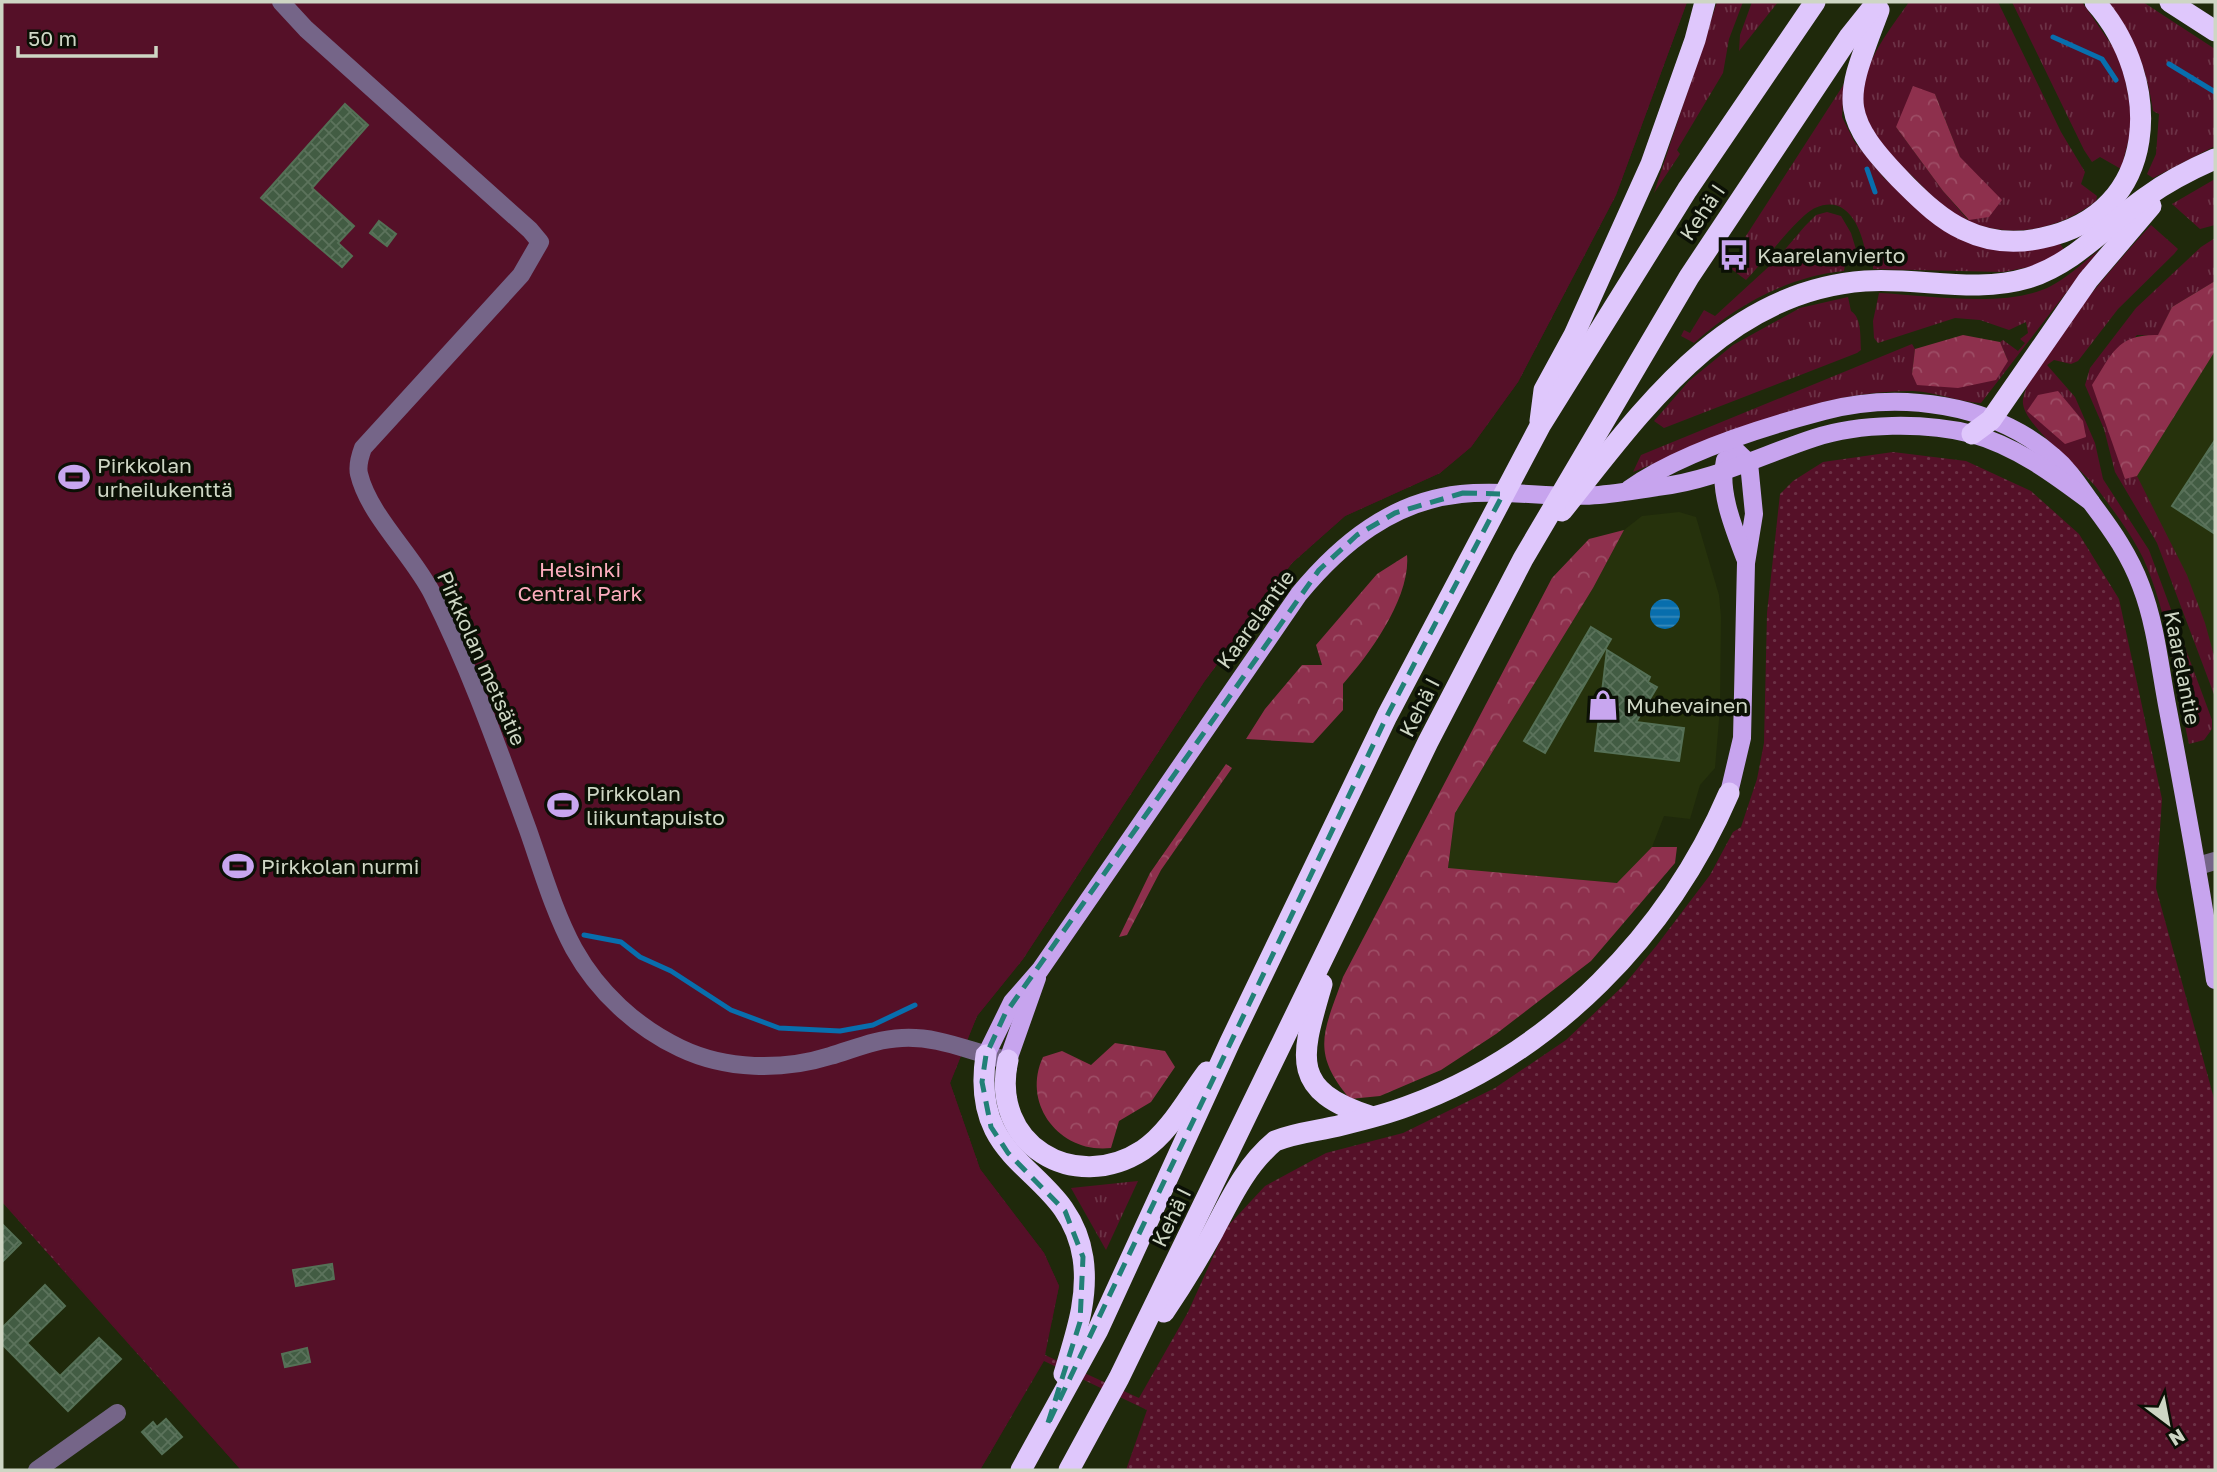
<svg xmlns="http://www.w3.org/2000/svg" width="2217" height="1472" viewBox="0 0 2217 1472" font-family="'Golos Text',sans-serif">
	<defs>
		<pattern id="grass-tufts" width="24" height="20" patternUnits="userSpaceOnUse" patternTransform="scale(1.75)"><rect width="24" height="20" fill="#551028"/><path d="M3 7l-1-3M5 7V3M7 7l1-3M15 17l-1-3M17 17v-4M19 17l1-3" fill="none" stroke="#6c3246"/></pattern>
		<pattern id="forest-crowns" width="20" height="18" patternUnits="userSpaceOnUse" patternTransform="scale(1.75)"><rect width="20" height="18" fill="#8e304d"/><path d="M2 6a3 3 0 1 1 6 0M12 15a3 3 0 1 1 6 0" fill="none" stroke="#9d4d65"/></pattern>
		<pattern id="park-dots" width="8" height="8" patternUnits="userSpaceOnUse" patternTransform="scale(1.75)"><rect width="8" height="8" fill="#551028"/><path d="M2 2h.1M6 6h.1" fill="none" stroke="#6c3246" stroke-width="1.8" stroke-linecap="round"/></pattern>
		<pattern id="water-rules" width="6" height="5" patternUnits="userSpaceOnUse" patternTransform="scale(1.75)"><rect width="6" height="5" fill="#086ead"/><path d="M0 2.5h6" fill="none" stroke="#3689ba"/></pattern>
		<pattern id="building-cross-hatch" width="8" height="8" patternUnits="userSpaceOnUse" patternTransform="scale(1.75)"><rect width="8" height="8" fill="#425c43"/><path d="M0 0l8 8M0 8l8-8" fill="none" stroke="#5c735c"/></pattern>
	</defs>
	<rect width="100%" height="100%" fill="#1f290b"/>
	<g fill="#26320c">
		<polygon points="2215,351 2215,657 2183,582 2125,479"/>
		<polygon points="1679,512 1696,517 1719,595 1721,617 1720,708 1715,768 1700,785 1690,819 1664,816 1652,847 1618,883 1448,869 1455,813 1593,588 1624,530 1642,516"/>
	</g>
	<g fill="url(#grass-tufts)" fill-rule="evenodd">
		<polygon points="1717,2 1743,2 1729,39 1723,73 1677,150 1680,154 1654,193"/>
		<polygon points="1752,2 1778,2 1739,51 1740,35"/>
		<path d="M1909,2H1998L2061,132L2085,172L2081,184L2097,196L2096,201C2058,231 2004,241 1960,217C1941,207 1924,187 1908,172C1886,151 1860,124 1863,91C1866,58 1891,28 1909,2ZM1935,94L1960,157L1968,220L1943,191L1896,127Z"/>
		<polygon points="2012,2 2082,2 2122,60 2133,123 2121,169 2100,157 2092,162 2084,150"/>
		<path d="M2107,2H2143L2215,49V146L2153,178L2147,174L2156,154L2159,114L2153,111C2147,68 2134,36 2107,2Z"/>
		<path d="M1844,84L1842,117L1854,141L1884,178L1933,222L2059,242L2065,251L2034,266L2003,272L1873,269V257L1866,255C1862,230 1848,193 1815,208C1799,215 1761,265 1746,280L1730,268L1738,265L1745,254L1742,242Z"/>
		<polygon points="2215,179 2215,225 2200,229 2172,204"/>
		<path d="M1827,212L1841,216L1851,233L1858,256L1856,258H1846L1844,271C1789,276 1735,306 1694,343L1681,336L1684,330L1690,333L1704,310L1715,316L1776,260L1805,226L1816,215Z"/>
		<path d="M2151,225L2178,249L2174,254L2118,309L2078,361L2071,364L2054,360L2047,365L2075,397L2095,443L2103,479L2149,550L2212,720V729L2204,740L2189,744C2176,684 2169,615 2143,558C2131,533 2112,509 2096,487C2079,466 2020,423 2023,400C2026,365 2124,254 2151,225Z"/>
		<polygon points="2215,238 2215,281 2172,307 2158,336 2137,335 2093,385 2125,478 2137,476 2187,575 2205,623 2215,659 2215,697 2157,543 2115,472 2104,429 2085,385 2090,368 2136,308 2201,247"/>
		<path d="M2099,250L1981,403C1958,402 1937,392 1913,391C1814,390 1724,437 1633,472L1641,455L1912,344L1915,349L1912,374L2008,361L2000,342L2003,340L2018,351L2025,343L2020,339L2028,333L2026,322L2009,330L1980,320L1955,318L1878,343L1874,338L1873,321L1879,293C1927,295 2008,309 2051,286C2068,277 2084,262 2099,250Z"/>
		<path d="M1848,297L1851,311C1862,318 1860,337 1861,350L1857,353L1664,428L1654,421L1689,381L1733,345L1800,308Z"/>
		<polygon points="1138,1181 1106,1250 1071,1188"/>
	</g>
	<g fill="url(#forest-crowns)">
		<polygon points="1913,86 1935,94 1960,157 2002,200 1989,217 1969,220 1943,191 1896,127"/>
		<path d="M2215,281V351L2137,476L2125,479L2092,385C2112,354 2117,334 2158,335L2172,307Z"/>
		<polygon points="1963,335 2000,342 2008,361 1996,380 1958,388 1917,385 1912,374 1915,349"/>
		<polygon points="2058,391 2083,421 2086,437 2065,444 2027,411 2038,395"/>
		<path d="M1624,530L1593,588L1455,813L1448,868L1617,883L1652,847H1677L1675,863L1591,961L1496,1034L1441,1070L1380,1096L1350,1099C1309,1051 1325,1030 1343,977L1552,578L1589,539Z"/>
		<path d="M1407,555C1411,597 1370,654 1343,684V710L1313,743L1246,739L1265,709L1302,665H1322L1316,645L1377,574Z"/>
		<polygon points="1226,764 1232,768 1161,870 1127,935 1119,937 1150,873"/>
		<path d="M1115,1043L1165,1051L1175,1067L1151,1102L1119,1121L1111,1148C1060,1154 1021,1104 1043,1057L1062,1051L1091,1065Z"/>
	</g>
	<polygon fill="url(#park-dots)" points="2,2 1687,2 1616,195 1518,382 1471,447 1440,473 1345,516 1292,563 1204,682 1023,959 977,1016 950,1083 980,1169 1044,1253 1059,1286 1045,1355 1139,1398 1188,1312 1226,1228 1265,1186 1326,1153 1403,1133 1495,1088 1566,1040 1624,985 1657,945 1710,875 1733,832 1741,827 1757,779 1764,743 1767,613 1780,494 1793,481 1823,462 1893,452 1966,461 2031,491 2079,534 2119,599 2162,799 2156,888 2215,1102 2215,1470 1126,1470 1147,1410 1044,1361 980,1470 241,1470 2,1202"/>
	<polygon fill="#551028" points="2,2 1687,2 1616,195 1518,382 1471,447 1440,473 1345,516 1292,563 1204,682 1023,959 977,1016 950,1083 980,1169 1044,1253 1059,1286 1043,1361 980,1470 241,1470 2,1199"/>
	<circle fill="url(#water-rules)" cx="1665" cy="614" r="15"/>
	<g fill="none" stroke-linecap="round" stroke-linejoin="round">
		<g stroke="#086ead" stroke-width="5">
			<polyline points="2053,37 2102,59 2116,80"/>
			<polyline points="2169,64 2215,92"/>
			<polyline points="1867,169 1875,192"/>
			<polyline points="584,935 621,942 640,957 671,971 731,1010 779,1028 840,1031 873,1025 915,1005"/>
		</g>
	</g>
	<g fill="url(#building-cross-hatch)" stroke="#557056" stroke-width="2">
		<polygon points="345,104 368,125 312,188 354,226 338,243 352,256 342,267 261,198"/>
		<polygon points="379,221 396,234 387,246 370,233"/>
		<polygon points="2215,440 2215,534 2172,506"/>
		<polygon points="1591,627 1611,639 1545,753 1524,741"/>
		<polygon points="1607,650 1650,677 1648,682 1657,687 1636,722 1684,728 1679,761 1595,751"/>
		<polygon points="2,1224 21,1243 2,1262"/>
		<polygon points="332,1264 334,1279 296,1286 293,1270"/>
		<polygon points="45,1285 65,1306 27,1343 60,1376 99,1338 121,1359 68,1411 2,1344 2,1328"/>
		<polygon points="307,1348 310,1362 285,1367 282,1354"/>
		<polygon points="166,1419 182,1437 162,1454 142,1432 153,1422 157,1427"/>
	</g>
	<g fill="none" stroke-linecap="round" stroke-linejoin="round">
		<g stroke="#756588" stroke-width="18">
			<path d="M281,2L306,29L530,230L540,242L521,275L363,448C360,456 357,465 359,474C369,516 414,556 433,595C471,671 499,751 528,830C542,870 554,912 574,949C598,992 636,1027 680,1048C726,1070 782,1071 830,1056C854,1049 876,1039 902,1038C937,1036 966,1050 999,1058"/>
			<polyline points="2198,866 2215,861"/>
			<polyline points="37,1470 117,1413"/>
		</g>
		<g stroke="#c7a4ee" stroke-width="18">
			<polyline points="1728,443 1749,463 1754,514 1746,563 1742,738 1729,793"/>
			<path d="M1725,460C1718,491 1734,529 1745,558"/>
			<path d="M1629,489C1680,453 1763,427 1824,411C1900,391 1992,403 2053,456C2070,470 2080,487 2093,505C2112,530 2130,556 2141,586C2156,625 2160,669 2168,710C2185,800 2202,890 2215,980"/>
			<path d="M986,1055L1012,1002L1040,970L1299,594C1341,543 1393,501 1461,494C1507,489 1554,499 1599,495C1619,493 1638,490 1657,487C1712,481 1762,455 1814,438C1859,423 1925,422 1972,434C2016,446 2055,475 2091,502"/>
			<polyline points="1008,1060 1037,978"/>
		</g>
		<g stroke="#dfc7fc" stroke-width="21">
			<polyline points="2170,2 2215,31"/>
			<path d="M1879,10C1846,99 1834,112 1906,185C1923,202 1942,220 1964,230C1989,242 2015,244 2042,238C2161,214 2164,80 2095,2"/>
			<polyline points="1540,421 1544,390 1574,335 1651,164 1695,40 1705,2"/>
			<polyline points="1972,434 1991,420 2088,280 2151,206"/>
			<path d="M1562,511C1642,411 1724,291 1865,281C1919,277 1975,294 2028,278C2076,263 2106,225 2146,197C2167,182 2192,169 2215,159"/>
			<path d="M1322,984C1302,1054 1287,1090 1370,1116"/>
			<path d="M986,1055C968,1172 1069,1165 1083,1258C1089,1299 1075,1336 1064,1374"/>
			<path d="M1008,1060C989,1144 1074,1195 1143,1150C1170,1132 1188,1097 1207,1072"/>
			<path d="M1164,1312C1181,1287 1197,1261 1212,1234C1230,1200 1245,1166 1275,1141C1297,1132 1319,1131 1342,1125C1363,1120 1387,1114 1408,1106C1552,1054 1669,933 1729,793"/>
			<polyline points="1021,1470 1098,1330 1230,1042 1387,716 1540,426 1687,190 1815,2"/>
			<polyline points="1069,1470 1119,1378 1428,742 1523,559 1689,277 1849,37 1877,2"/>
		</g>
	</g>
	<path fill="none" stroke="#228077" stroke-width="5" stroke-dasharray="14 9" stroke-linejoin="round" d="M1463,493L1503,494L1387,716L1047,1426L1080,1322L1083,1257L1065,1211L1008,1153L991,1127L982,1082L986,1055L1005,1014L1319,570L1357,535L1395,513Z"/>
	<defs>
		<symbol id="bus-bare" viewBox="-9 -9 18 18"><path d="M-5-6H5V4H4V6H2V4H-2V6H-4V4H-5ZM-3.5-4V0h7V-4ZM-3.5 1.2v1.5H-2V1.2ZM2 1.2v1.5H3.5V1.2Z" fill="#c8a6ef" stroke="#0b1005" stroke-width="2.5" paint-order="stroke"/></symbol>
		<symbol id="stadium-bare" viewBox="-9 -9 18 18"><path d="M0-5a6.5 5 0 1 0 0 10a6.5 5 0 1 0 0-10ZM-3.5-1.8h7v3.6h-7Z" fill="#c8a6ef" stroke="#0b1005" stroke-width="2.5" paint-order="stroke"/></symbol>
		<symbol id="shop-bare" viewBox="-9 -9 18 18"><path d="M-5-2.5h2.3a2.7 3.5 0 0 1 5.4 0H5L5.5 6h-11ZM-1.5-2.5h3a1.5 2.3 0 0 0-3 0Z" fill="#c8a6ef" stroke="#0b1005" stroke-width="2.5" paint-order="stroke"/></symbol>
	</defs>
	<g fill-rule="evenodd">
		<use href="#bus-bare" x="1712" y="233" width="44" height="44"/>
		<use href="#stadium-bare" x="52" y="455" width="44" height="44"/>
		<use href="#shop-bare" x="1581" y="683" width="44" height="44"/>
		<use href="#stadium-bare" x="541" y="783" width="44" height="44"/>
		<use href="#stadium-bare" x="216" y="844" width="44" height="44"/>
	</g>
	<g text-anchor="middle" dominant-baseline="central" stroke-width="7" stroke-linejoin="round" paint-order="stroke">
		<g font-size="21" fill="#ced6c4" stroke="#0b1005">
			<text transform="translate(1702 212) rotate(-56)">Kehä I</text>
			<text transform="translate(1255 619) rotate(-54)">Kaarelantie</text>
			<text transform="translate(482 658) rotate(66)">Pirkkolan metsätie</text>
			<text transform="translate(2183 668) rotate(79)">Kaarelantie</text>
			<text transform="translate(1419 707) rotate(-63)">Kehä I</text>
			<text transform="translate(1171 1217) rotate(-64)">Kehä I</text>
		</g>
		<g font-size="21" fill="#ced6c4" stroke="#0b1005" text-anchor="start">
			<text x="1757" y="255">Kaarelanvierto</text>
			<text x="97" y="465">Pirkkolan<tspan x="97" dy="24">urheilukenttä</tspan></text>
			<text x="1626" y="705">Muhevainen</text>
			<text x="586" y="793">Pirkkolan<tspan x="586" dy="24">liikuntapuisto</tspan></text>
			<text x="261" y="866">Pirkkolan nurmi</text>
		</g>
		<g font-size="21" fill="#fdadbe" stroke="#0b1005">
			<text x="580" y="569">Helsinki<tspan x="580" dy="24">Central Park</tspan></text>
		</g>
	</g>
	<rect width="2217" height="1472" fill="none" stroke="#ced6c4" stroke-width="7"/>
	<g transform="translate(2168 1423) rotate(148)" stroke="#0b1005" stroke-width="5" paint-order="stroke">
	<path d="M0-5L12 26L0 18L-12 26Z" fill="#ced6c4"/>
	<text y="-10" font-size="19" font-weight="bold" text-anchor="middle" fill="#ced6c4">N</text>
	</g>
	<path d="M18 46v10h138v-10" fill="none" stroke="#ced6c4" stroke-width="3.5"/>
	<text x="28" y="46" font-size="21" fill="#ced6c4" stroke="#0b1005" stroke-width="5" paint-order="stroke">50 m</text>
</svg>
